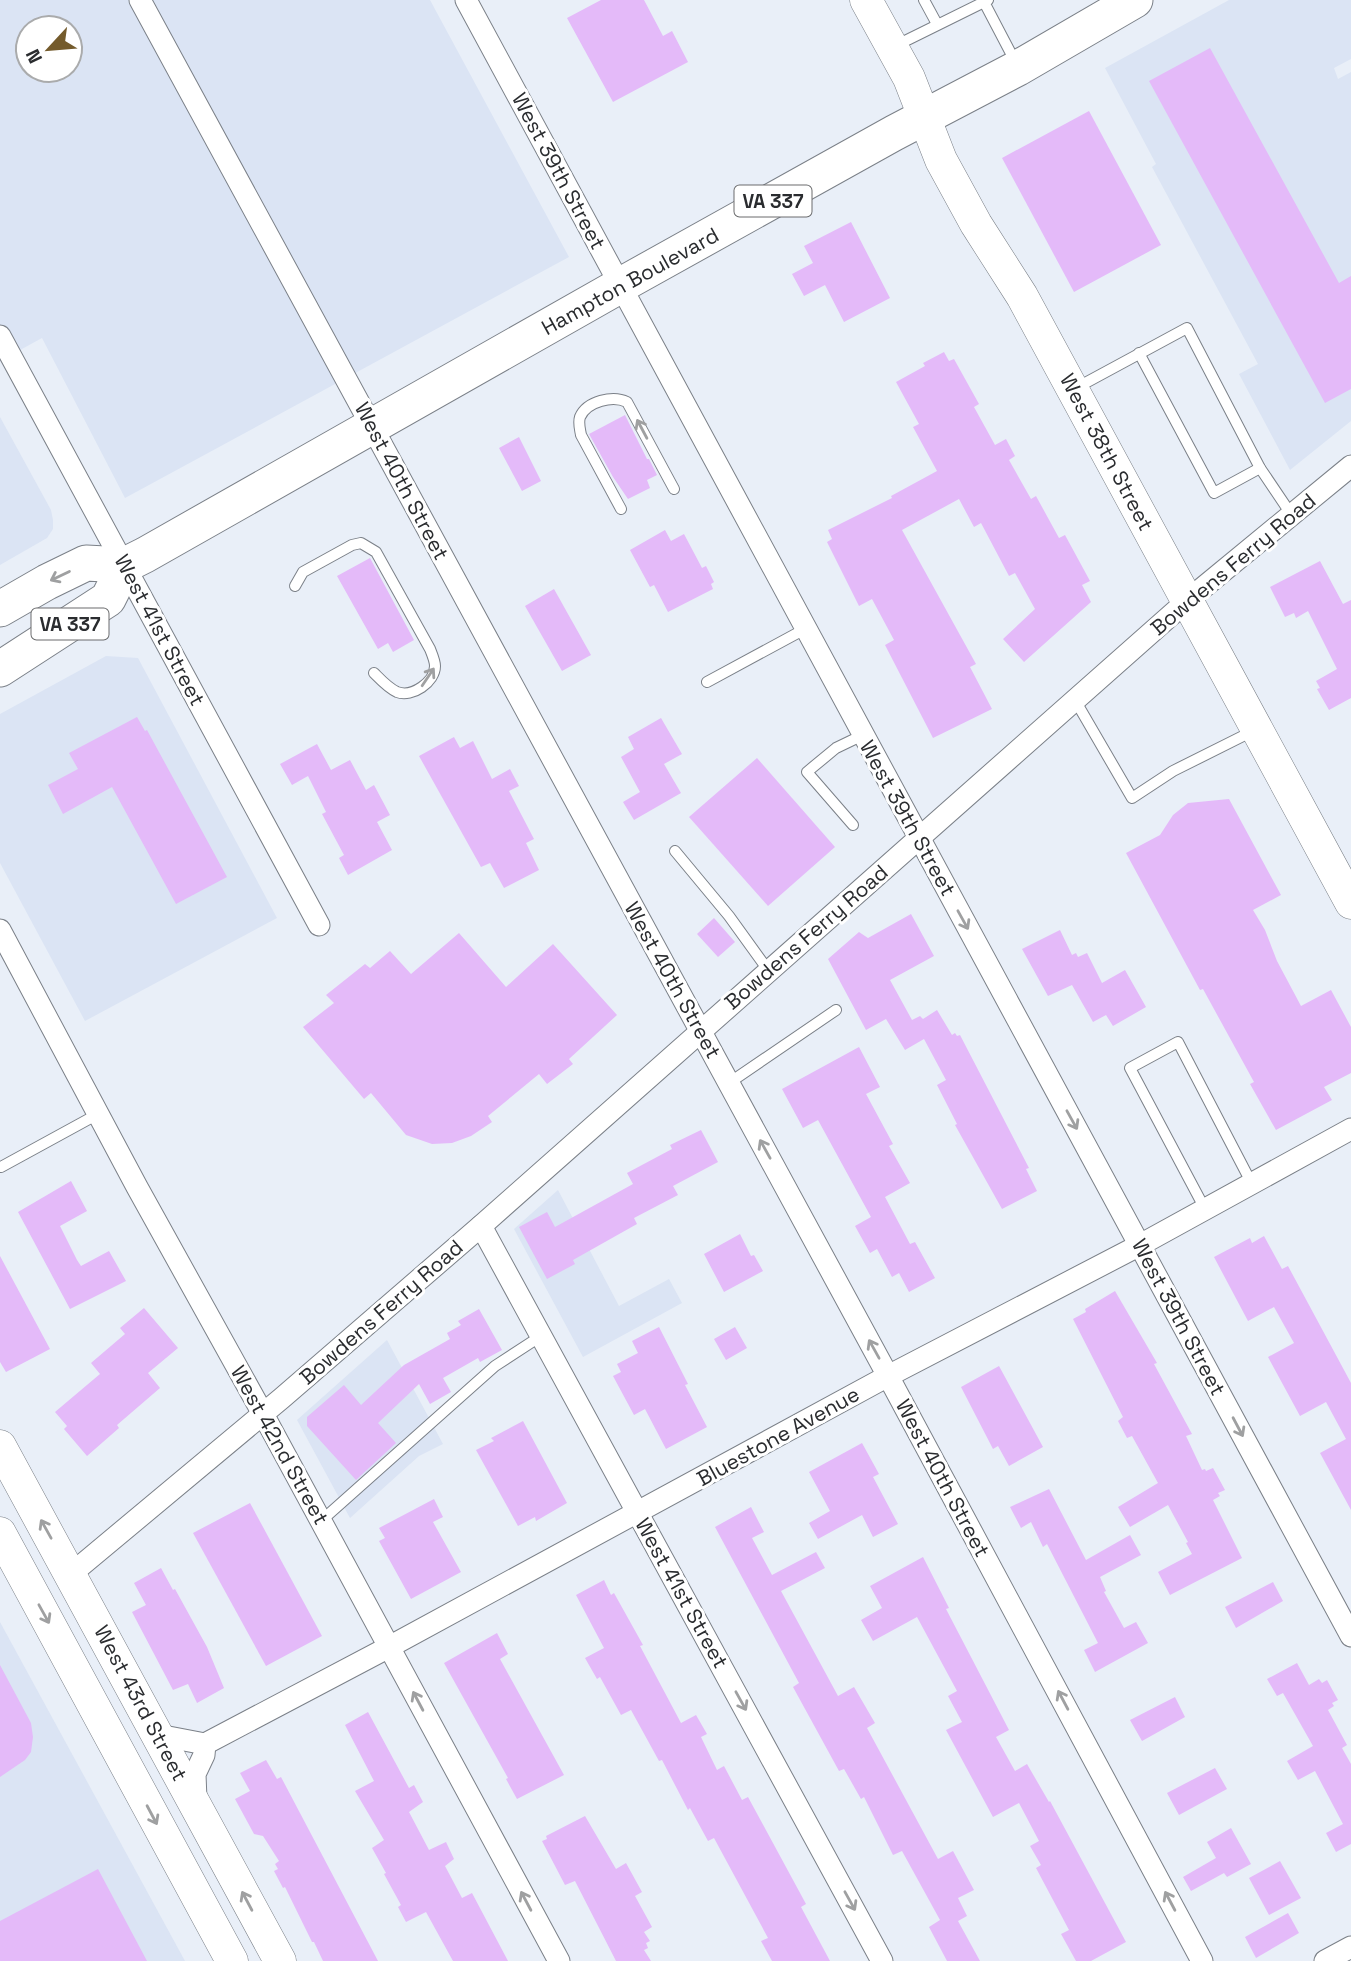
<svg xmlns="http://www.w3.org/2000/svg" width="1351" height="1961" viewBox="0 0 1351 1961" font-family="'Space Grotesk',sans-serif">
	<rect width="100%" height="100%" fill="#e9eff8"/>
	<g fill="#dbe4f4" fill-rule="evenodd">
		<path d="M0,0H430L569,257L125,498L42,338L0,361ZM28,28H70V70H28Z"/>
		<polygon points="1229,0 1351,0 1351,59 1334,68 1338,79 1351,72 1351,421 1290,470 1239,374 1258,364 1152,167 1156,164 1105,68"/>
		<polygon points="0,417 51,510 53,520 53,529 47,538 0,565"/>
		<polygon points="106,656 138,658 277,918 85,1021 0,863 0,714"/>
		<polygon points="558,1190 619,1306 669,1279 682,1303 583,1357 514,1229"/>
		<polygon points="387,1340 443,1444 419,1456 350,1518 297,1420"/>
		<polygon points="0,1622 119,1840 185,1961 0,1961"/>
	</g>
	<g fill="#e4baf9">
		<polygon points="601,0 644,0 663,36 672,31 688,62 613,102 567,18"/>
		<polygon points="1210,48 1339,283 1351,276 1351,389 1325,403 1149,81"/>
		<polygon points="1089,111 1161,245 1074,292 1002,158"/>
		<polygon points="851,222 890,298 844,322 825,285 804,296 792,274 813,263 804,246"/>
		<polygon points="944,352 949,361 954,359 979,404 974,407 995,445 1006,439 1015,456 1009,460 1031,499 1036,496 1059,538 1065,535 1090,581 1082,585 1091,602 1024,662 1003,639 1035,609 1015,573 1009,576 981,523 974,527 959,499 902,530 976,664 970,667 992,709 933,738 885,645 894,640 872,599 859,606 827,542 832,539 828,530 892,498 891,496 937,471 913,427 919,424 896,382 925,366 923,363"/>
		<polygon points="625,415 647,459 649,459 657,475 647,480 650,488 628,499 613,477 589,434"/>
		<polygon points="519,437 541,481 522,491 499,448"/>
		<polygon points="665,530 671,541 684,534 702,568 706,566 714,582 711,584 713,589 668,612 654,585 650,587 630,550"/>
		<polygon points="370,558 414,640 393,652 388,643 378,649 337,576"/>
		<polygon points="1320,561 1343,604 1351,600 1351,698 1329,710 1317,689 1320,688 1316,681 1337,669 1308,611 1296,618 1294,613 1285,617 1270,587"/>
		<polygon points="554,589 591,655 562,671 525,606"/>
		<polygon points="137,717 145,731 147,730 227,877 176,904 112,787 63,814 48,785 78,769 69,753"/>
		<polygon points="661,718 682,754 664,764 681,793 634,820 623,802 640,792 621,757 634,749 628,737"/>
		<polygon points="454,737 460,748 473,741 492,779 510,769 519,786 509,791 534,839 526,843 539,870 504,888 490,863 481,867 419,756"/>
		<polygon points="317,744 331,770 350,760 366,790 374,785 390,815 377,822 392,850 348,875 339,858 344,855 322,814 326,812 308,776 292,785 280,764"/>
		<polygon points="757,758 835,847 768,906 689,817"/>
		<polygon points="1229,799 1281,895 1253,910 1265,930 1277,961 1301,1006 1331,990 1351,1027 1351,1073 1324,1087 1332,1100 1276,1130 1250,1084 1254,1082 1203,989 1200,990 1126,853 1160,835 1173,815 1188,803"/>
		<polygon points="911,914 934,956 890,980 912,1020 920,1016 923,1019 937,1010 952,1035 955,1033 957,1036 960,1035 1029,1168 1026,1169 1037,1191 1002,1209 955,1125 957,1124 937,1085 946,1080 924,1039 905,1050 886,1019 866,1030 828,959 859,932 868,938"/>
		<polygon points="714,918 735,942 718,957 697,934"/>
		<polygon points="1060,930 1072,955 1076,953 1078,957 1087,953 1102,983 1125,970 1146,1007 1113,1026 1106,1015 1093,1022 1072,985 1048,996 1022,949"/>
		<polygon points="459,933 506,987 553,944 617,1015 569,1059 573,1064 547,1084 539,1074 488,1116 492,1122 471,1136 452,1143 432,1144 406,1135 371,1093 364,1099 303,1027 334,1003 326,995 365,964 370,968 390,951 411,974"/>
		<polygon points="859,1047 880,1087 866,1094 893,1144 889,1146 910,1183 885,1197 910,1244 915,1242 935,1278 909,1292 899,1273 892,1277 877,1249 870,1253 855,1226 871,1217 818,1120 803,1128 782,1089"/>
		<polygon points="701,1130 718,1162 673,1186 678,1195 634,1218 637,1224 573,1260 575,1264 547,1279 519,1227 547,1212 555,1227 633,1184 627,1173 672,1149 670,1145"/>
		<polygon points="71,1181 87,1211 60,1226 77,1260 81,1266 109,1251 126,1281 70,1309 18,1212"/>
		<polygon points="740,1234 751,1256 754,1255 763,1271 724,1292 704,1254"/>
		<polygon points="1264,1236 1282,1269 1288,1266 1351,1383 1351,1510 1320,1453 1346,1439 1326,1402 1300,1416 1268,1357 1294,1343 1274,1307 1248,1321 1214,1257 1250,1238 1252,1243"/>
		<polygon points="0,1256 50,1349 6,1372 0,1362"/>
		<polygon points="1115,1291 1157,1363 1154,1364 1192,1434 1186,1436 1202,1470 1205,1469 1206,1471 1213,1468 1225,1490 1218,1493 1220,1496 1213,1500 1242,1558 1170,1595 1158,1572 1192,1554 1186,1543 1188,1542 1168,1505 1130,1527 1118,1507 1158,1483 1132,1436 1127,1438 1118,1421 1123,1417 1073,1319 1086,1312 1085,1309"/>
		<polygon points="144,1308 178,1348 148,1373 160,1388 117,1425 119,1428 87,1456 64,1429 67,1426 55,1412 100,1374 91,1363 125,1334 120,1328"/>
		<polygon points="479,1309 502,1350 480,1362 478,1358 443,1378 451,1392 430,1404 419,1384 378,1423 396,1443 356,1480 307,1426 307,1417 344,1385 361,1405 404,1365 450,1339 447,1333 461,1325 458,1321"/>
		<polygon points="659,1327 688,1384 685,1385 707,1427 666,1449 645,1409 634,1415 613,1376 621,1372 617,1364 638,1353 632,1341"/>
		<polygon points="735,1327 747,1348 726,1360 714,1339"/>
		<polygon points="999,1366 1043,1447 1009,1466 998,1446 993,1449 961,1387"/>
		<polygon points="523,1421 567,1503 536,1521 535,1517 518,1526 476,1450 494,1441 491,1438"/>
		<polygon points="862,1443 879,1474 873,1477 898,1524 873,1537 862,1515 818,1539 809,1523 830,1511 809,1472"/>
		<polygon points="1049,1489 1086,1560 1130,1535 1141,1555 1100,1577 1106,1591 1104,1592 1124,1628 1136,1622 1148,1643 1095,1672 1084,1650 1098,1643 1047,1544 1043,1547 1031,1522 1021,1528 1010,1507"/>
		<polygon points="434,1499 443,1517 433,1522 461,1572 411,1599 379,1541 385,1538 379,1528"/>
		<polygon points="250,1503 322,1636 266,1666 193,1533"/>
		<polygon points="751,1507 764,1532 752,1538 772,1575 816,1552 825,1568 781,1591 838,1696 854,1687 875,1723 867,1728 938,1859 953,1851 974,1890 958,1898 967,1916 958,1921 980,1961 947,1961 929,1927 940,1920 902,1851 893,1855 864,1797 861,1799 844,1769 839,1771 793,1687 799,1683 715,1527"/>
		<polygon points="923,1557 949,1608 946,1609 1009,1730 996,1737 1015,1771 1027,1764 1049,1802 1050,1801 1126,1942 1091,1961 1076,1961 1061,1934 1069,1930 1036,1868 1041,1865 1030,1846 1039,1841 1019,1803 993,1817 946,1730 962,1722 948,1696 957,1691 917,1617 873,1641 861,1620 882,1608 870,1586"/>
		<polygon points="161,1568 173,1590 175,1589 207,1647 224,1688 197,1703 188,1684 173,1690 132,1612 146,1605 134,1583"/>
		<polygon points="604,1580 611,1595 614,1593 643,1645 640,1646 681,1723 696,1715 707,1734 701,1737 717,1770 724,1766 742,1800 748,1797 806,1904 801,1907 830,1961 772,1961 761,1941 768,1938 714,1838 708,1841 690,1808 688,1810 662,1760 659,1761 631,1710 621,1715 600,1677 597,1679 585,1658 604,1648 576,1595"/>
		<polygon points="1273,1582 1283,1601 1236,1628 1225,1607"/>
		<polygon points="497,1633 508,1654 500,1659 564,1775 517,1799 506,1779 508,1778 444,1663"/>
		<polygon points="1297,1663 1309,1685 1319,1679 1322,1683 1327,1680 1338,1700 1332,1703 1334,1706 1328,1710 1347,1745 1342,1748 1351,1764 1351,1844 1336,1852 1326,1833 1343,1824 1315,1771 1298,1780 1287,1761 1313,1746 1283,1693 1277,1696 1267,1679"/>
		<polygon points="0,1665 31,1723 33,1737 31,1752 25,1760 0,1777"/>
		<polygon points="1175,1697 1185,1717 1142,1741 1130,1720"/>
		<polygon points="368,1712 409,1788 414,1785 423,1802 409,1812 429,1850 446,1842 454,1859 445,1866 462,1898 472,1893 508,1961 453,1961 426,1912 406,1922 398,1907 401,1905 384,1874 386,1873 372,1848 384,1840 355,1791 374,1781 345,1725"/>
		<polygon points="266,1760 277,1779 281,1777 378,1961 323,1961 314,1942 312,1942 285,1887 283,1888 274,1871 278,1869 275,1864 279,1861 263,1836 254,1834 235,1799 250,1791 240,1773"/>
		<polygon points="1215,1768 1227,1789 1179,1815 1167,1793"/>
		<polygon points="585,1816 616,1869 626,1863 642,1892 635,1896 652,1927 644,1932 650,1941 646,1943 648,1948 644,1950 651,1961 616,1961 575,1881 565,1885 542,1841 547,1839 546,1836"/>
		<polygon points="1231,1828 1251,1864 1227,1877 1224,1873 1191,1891 1183,1877 1216,1858 1207,1842"/>
		<polygon points="1280,1861 1301,1898 1269,1915 1249,1878"/>
		<polygon points="98,1869 147,1961 0,1961 0,1921"/>
		<polygon points="1288,1913 1299,1933 1256,1958 1245,1937"/>
	</g>
	<g fill="none" stroke-linecap="round" stroke-linejoin="round">
		<defs>
			<g id="lane">
				<polyline points="924,0 937,24"/>
				<polyline points="988,0 984,2 1017,65"/>
				<polyline points="895,46 984,2"/>
				<polyline points="1139,353 1214,493 1260,468"/>
				<polyline points="1076,388 1187,328 1260,468 1291,514"/>
				<path d="M621,509L581,435C580,429 578,423 580,417C587,401 613,395 627,402L674,489"/>
				<path d="M295,586L303,572L352,545L361,543L376,552L430,649C432,654 435,661 435,666C435,682 412,698 397,692C388,688 380,679 374,673"/>
				<polyline points="707,682 805,629"/>
				<polyline points="1075,700 1132,798 1173,771 1255,730"/>
				<polyline points="853,825 807,772 836,748 863,735"/>
				<polyline points="675,851 729,916 768,970"/>
				<polyline points="729,1083 836,1010"/>
				<polyline points="1,1167 98,1114"/>
				<polyline points="1205,1209 1130,1068 1178,1042 1252,1184"/>
				<polyline points="321,1521 495,1366 541,1336"/>
			</g>
			<g id="street">
				<polyline points="140,0 888,1376 1202,1961"/>
				<polyline points="466,0 1351,1636"/>
				<polyline points="0,336 319,925"/>
				<polyline points="0,930 137,1187 263,1414 559,1961"/>
				<polyline points="481,1226 882,1961"/>
				<polyline points="71,1574 282,1398 481,1226 1188,600 1351,466"/>
				<polyline points="158,1735 205,1744 389,1647 888,1376 1140,1245 1351,1129"/>
				<polyline points="196,1800 195,1774 204,1755 205,1744"/>
				<polyline points="1325,1961 1351,1947"/>
			</g>
			<g id="secondary">
				<polyline points="866,0 909,78 941,160 976,224 1022,296 1351,903"/>
				<polyline points="0,1446 280,1961"/>
				<polyline points="0,1533 232,1961"/>
			</g>
			<g id="primary">
				<polyline points="0,609 47,582 86,563 125,565 145,555 621,285 894,133 1018,68 1135,0"/>
				<polyline points="0,669 108,599 125,565"/>
			</g>
		</defs>
		<use href="#lane" stroke="#7b8088" stroke-width="12"/>
		<use href="#street" stroke="#7b8088" stroke-width="23"/>
		<use href="#secondary" stroke="#7b8088" stroke-width="33"/>
		<use href="#primary" stroke="#7b8088" stroke-width="37"/>
		<use href="#lane" stroke="#fff" stroke-width="10"/>
		<use href="#street" stroke="#fff" stroke-width="21"/>
		<use href="#secondary" stroke="#fff" stroke-width="32"/>
		<use href="#primary" stroke="#fff" stroke-width="35"/>
	</g>
	<defs><path id="oneway-shaft" d="M-6 0H5M1.5-3L5.5 0L1.5 3" fill="none" stroke-width="1.6" stroke-linecap="round" stroke-linejoin="round" transform="scale(1.75)"/></defs>
	<g stroke="#9fa0a1">
		<use href="#oneway-shaft" transform="translate(642 429) rotate(-118)"/>
		<use href="#oneway-shaft" transform="translate(60 576) rotate(154)"/>
		<use href="#oneway-shaft" transform="translate(428 677) rotate(-56)"/>
		<use href="#oneway-shaft" transform="translate(963 920) rotate(61)"/>
		<use href="#oneway-shaft" transform="translate(1072 1120) rotate(61)"/>
		<use href="#oneway-shaft" transform="translate(765 1149) rotate(-119)"/>
		<use href="#oneway-shaft" transform="translate(874 1349) rotate(-119)"/>
		<use href="#oneway-shaft" transform="translate(1238 1427) rotate(62)"/>
		<use href="#oneway-shaft" transform="translate(46 1529) rotate(-119)"/>
		<use href="#oneway-shaft" transform="translate(44 1614) rotate(61)"/>
		<use href="#oneway-shaft" transform="translate(1063 1700) rotate(-118)"/>
		<use href="#oneway-shaft" transform="translate(418 1701) rotate(-118)"/>
		<use href="#oneway-shaft" transform="translate(741 1701) rotate(61)"/>
		<use href="#oneway-shaft" transform="translate(152 1815) rotate(62)"/>
		<use href="#oneway-shaft" transform="translate(247 1901) rotate(-118)"/>
		<use href="#oneway-shaft" transform="translate(526 1901) rotate(-118)"/>
		<use href="#oneway-shaft" transform="translate(850 1901) rotate(61)"/>
		<use href="#oneway-shaft" transform="translate(1170 1901) rotate(-118)"/>
	</g>
	<g text-anchor="middle" dominant-baseline="central" stroke-width="6" stroke-linejoin="round" paint-order="stroke">
		<g fill="#fff" stroke="#6a6b6d" stroke-width="2">
			<rect x="734.5" y="185.5" width="77" height="31" rx="5"/>
			<rect x="31.5" y="608.5" width="77" height="31" rx="5"/>
		</g>
		<g font-size="19" font-weight="bold" fill="#2a2c2f">
			<text x="773" y="201">VA 337</text>
			<text x="70" y="624">VA 337</text>
		</g>
		<g font-size="21" fill="#2a2c2f" stroke="#fff">
			<text transform="translate(559 171) rotate(62)">West 39th Street</text>
			<text transform="translate(630 281) rotate(-29)">Hampton Boulevard</text>
			<text transform="translate(1107 452) rotate(62)">West 38th Street</text>
			<text transform="translate(402 481) rotate(62)">West 40th Street</text>
			<text transform="translate(1233 564) rotate(-40)">Bowdens Ferry Road</text>
			<text transform="translate(160 630) rotate(62)">West 41st Street</text>
			<text transform="translate(908 818) rotate(61)">West 39th Street</text>
			<text transform="translate(806 937) rotate(-41)">Bowdens Ferry Road</text>
			<text transform="translate(673 980) rotate(61)">West 40th Street</text>
			<text transform="translate(381 1312) rotate(-41)">Bowdens Ferry Road</text>
			<text transform="translate(1179 1317) rotate(62)">West 39th Street</text>
			<text transform="translate(778 1436) rotate(-29)">Bluestone Avenue</text>
			<text transform="translate(280 1445) rotate(61)">West 42nd Street</text>
			<text transform="translate(943 1478) rotate(62)">West 40th Street</text>
			<text transform="translate(682 1593) rotate(61)">West 41st Street</text>
			<text transform="translate(141 1703) rotate(62)">West 43rd Street</text>
		</g>
	</g>
	<g transform="translate(49 49) rotate(244)"><circle r="33" fill="#ffffff" stroke="#aaabac" stroke-width="2"/>
	<path d="M0-5L12 26L0 18L-12 26Z" fill="#745b2c"/>
	<text y="-10" font-size="19" font-weight="bold" text-anchor="middle" fill="#2a2c2f">N</text>
	</g>
</svg>
